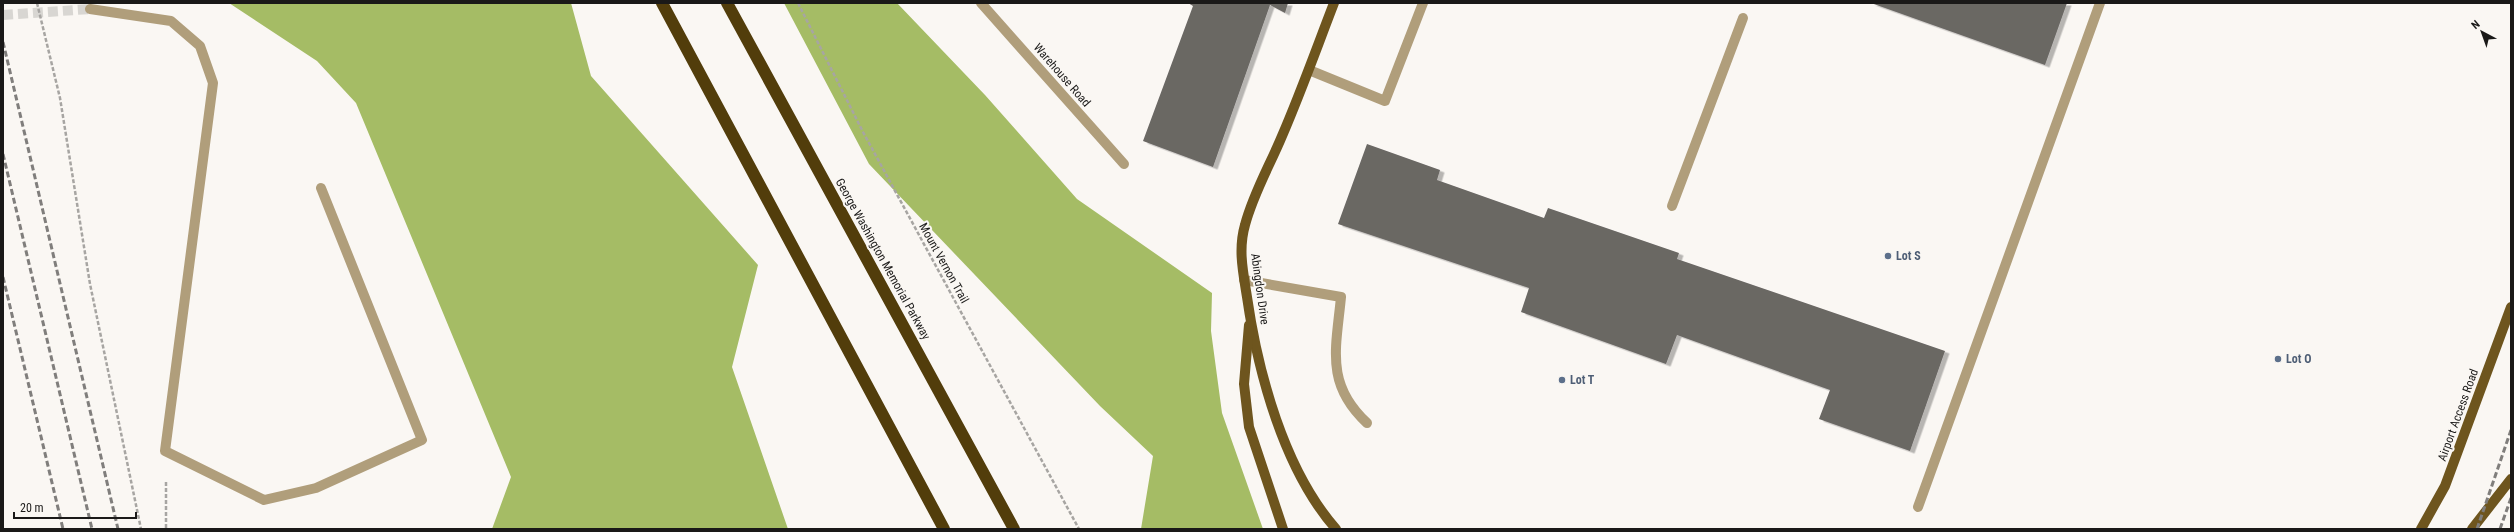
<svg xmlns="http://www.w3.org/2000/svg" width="2514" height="532" viewBox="0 0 2514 532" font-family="'Roboto Condensed',sans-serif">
	<defs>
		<filter id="shadow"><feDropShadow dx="4.5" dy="2.5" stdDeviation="0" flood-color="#0004"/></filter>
	</defs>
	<rect width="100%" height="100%" fill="#faf7f3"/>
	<g fill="#a5bc65">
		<polygon points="229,3 571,3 591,76 758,265 732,367 788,529 492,529 511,477 356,103 317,61"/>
		<polygon points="784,3 897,3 985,95 1077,199 1212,293 1211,331 1222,413 1263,529 1141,529 1153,456 1100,406 869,164"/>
	</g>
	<g fill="#6a6764" filter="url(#shadow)">
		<polygon points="1188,3 1288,3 1285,13 1270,5 1213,167 1143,141 1193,6"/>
		<polygon points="1871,3 2067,3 2045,65"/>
		<polygon points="1367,144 1440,170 1437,180 1544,218 1548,208 1679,253 1677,259 1945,351 1910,451 1819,419 1830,390 1677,335 1666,364 1521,312 1529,288 1338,224"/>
	</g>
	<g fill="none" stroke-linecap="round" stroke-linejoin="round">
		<polyline stroke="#d8d6d2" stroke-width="10" stroke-dasharray="10 5" stroke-linecap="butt" points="3,15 90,9"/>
		<g stroke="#a7a5a2" stroke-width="2.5" stroke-dasharray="4 2" stroke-linecap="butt">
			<polyline points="37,3 60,98 90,284 141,529"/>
			<polyline points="798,3 863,132 1079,529"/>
			<polyline points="166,482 166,529"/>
		</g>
		<g stroke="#b09e7b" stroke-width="10">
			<polyline points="981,3 1124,164"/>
			<polyline points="90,9 171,21 200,46 213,83 165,451 264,500 316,488 422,440 321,188"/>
			<polyline points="1309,70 1385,101 1423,3"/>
			<polyline points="1672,206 1743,18"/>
			<path d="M1244,280L1341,297C1336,349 1325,384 1367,423"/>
			<polyline points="1918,507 2100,3"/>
		</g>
		<g stroke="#6e551e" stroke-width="10">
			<path d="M1334,3C1317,47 1301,92 1282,136C1270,165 1253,194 1245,225C1238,249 1243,272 1247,297C1258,373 1284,470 1336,529"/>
			<polyline points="1249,325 1244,384 1249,427 1283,529"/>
			<polyline points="2421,529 2445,486 2511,307"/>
			<polyline points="2472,529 2511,479"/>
		</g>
		<g stroke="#523d0b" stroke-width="12">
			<polyline points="662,3 944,529"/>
			<polyline points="727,3 1014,529"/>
		</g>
		<g stroke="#807e7c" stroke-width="3" stroke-dasharray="6 3" stroke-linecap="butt">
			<polyline points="3,42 118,529"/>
			<polyline points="3,154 92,529"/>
			<polyline points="3,277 63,529"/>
			<polyline points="2477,529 2511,430"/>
			<polyline points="2500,529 2511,498"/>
		</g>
	</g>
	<g fill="#5c6f8a" stroke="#faf7f3" stroke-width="1.5">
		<circle cx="1888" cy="256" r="4"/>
		<circle cx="2278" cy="359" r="4"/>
		<circle cx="1562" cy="380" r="4"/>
	</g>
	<g text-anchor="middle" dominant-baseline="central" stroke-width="4" stroke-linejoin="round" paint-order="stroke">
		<g font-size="12" fill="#1a1918" stroke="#faf7f3">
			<text transform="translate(1062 75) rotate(49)">Warehouse Road</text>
			<text transform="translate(883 259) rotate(61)">George Washington Memorial Parkway</text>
			<text transform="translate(944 263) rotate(61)">Mount Vernon Trail</text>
			<text transform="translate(1260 289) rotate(82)">Abingdon Drive</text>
			<text transform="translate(2458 415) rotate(-70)">Airport Access Road</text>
		</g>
		<g font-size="12" font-weight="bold" fill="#4e5e75" stroke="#faf7f3" text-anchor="start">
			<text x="1896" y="256">Lot S</text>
			<text x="2286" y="359">Lot O</text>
			<text x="1570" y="380">Lot T</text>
		</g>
	</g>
	<rect width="2514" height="532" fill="none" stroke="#1a1918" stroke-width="8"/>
	<g transform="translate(2482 32) rotate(319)" stroke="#faf7f3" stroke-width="3" paint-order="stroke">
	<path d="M0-3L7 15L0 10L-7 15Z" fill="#1a1918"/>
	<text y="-6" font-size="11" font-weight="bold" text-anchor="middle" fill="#1a1918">N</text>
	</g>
	<path d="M14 512v6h122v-6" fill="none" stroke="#1a1918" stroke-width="2"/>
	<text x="20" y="512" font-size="12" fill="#1a1918" stroke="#faf7f3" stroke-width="3" paint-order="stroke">20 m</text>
</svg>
